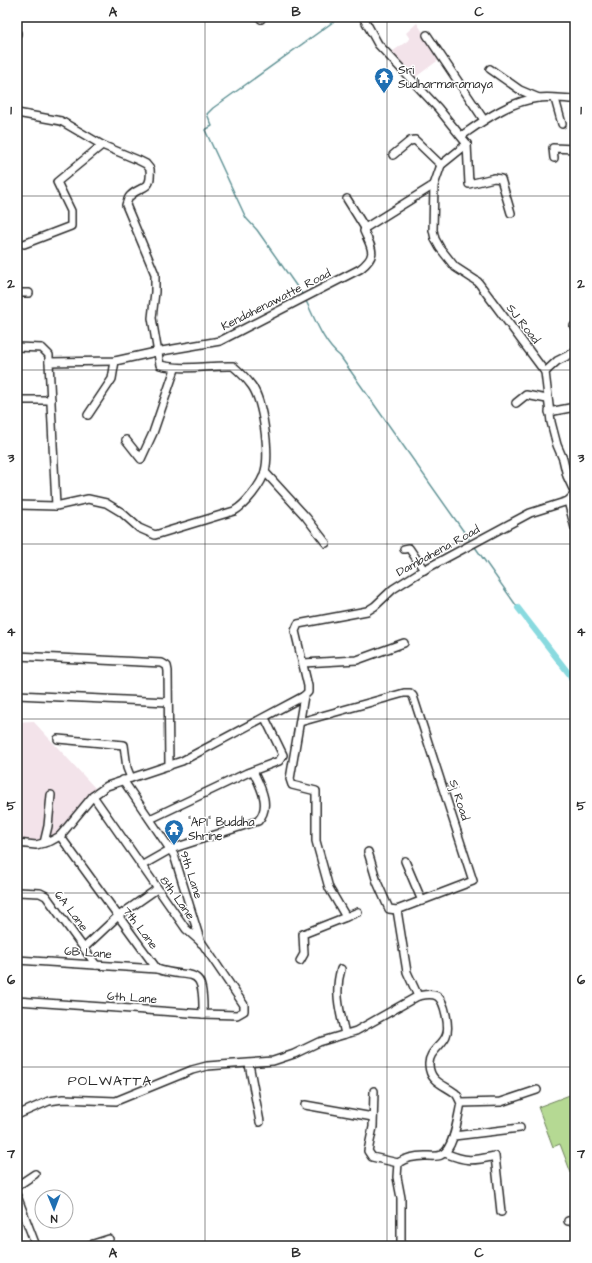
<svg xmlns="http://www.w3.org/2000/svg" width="592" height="1263" viewBox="0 0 592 1263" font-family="'Architects Daughter',sans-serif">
	<rect width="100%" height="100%" fill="#fff"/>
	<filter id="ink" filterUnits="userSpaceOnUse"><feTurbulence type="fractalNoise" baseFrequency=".025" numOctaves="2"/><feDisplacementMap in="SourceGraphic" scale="8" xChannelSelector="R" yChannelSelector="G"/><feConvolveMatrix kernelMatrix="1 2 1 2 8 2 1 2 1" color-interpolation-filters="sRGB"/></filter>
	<g filter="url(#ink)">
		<g fill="#f3e3ea">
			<polygon points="417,23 440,59 413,79 389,54 410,39 406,33"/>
			<polygon points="33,721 95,788 57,835 34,844 17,843 17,722"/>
		</g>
		<polygon fill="#b5d993" stroke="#70825f" points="575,1093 575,1172 571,1173 560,1144 553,1147 538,1107"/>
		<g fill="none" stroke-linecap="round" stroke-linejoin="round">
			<g stroke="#639497" stroke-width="1.5">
				<polyline points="302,294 257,230 246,218 205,130 212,126 207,114 213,108 340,17"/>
				<path d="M306,301C315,319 324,344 340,356L469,539"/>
				<polyline points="475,547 518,608"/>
			</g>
			<polyline stroke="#89dadf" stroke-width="6" points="518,608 570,675 575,687"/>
			<defs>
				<g id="minor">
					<polyline points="260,17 261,19"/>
					<polyline points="17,33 17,34"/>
					<polyline points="427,35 484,120"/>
					<polyline points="490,69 520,90 539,98"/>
					<polyline points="555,99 562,124"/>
					<path d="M17,113L61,121L102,145L138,160L146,164L150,169C152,192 142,184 130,196C128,198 127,202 126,205L155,274V292L152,318L160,365C184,371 209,365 233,366C240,372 247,379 252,386C263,402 270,452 265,471C262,484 245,505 234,511L155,535L139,528L121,512L106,503L88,499L56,506L17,505"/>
					<path d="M461,136C483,121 510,101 538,98C550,96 563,99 575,99"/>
					<polyline points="467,144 469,184 494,178 501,179 511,213"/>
					<polyline points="393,155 410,141 415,140 441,165"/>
					<polyline points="554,158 553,148 575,149"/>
					<polyline points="434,185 433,230 435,239 440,248 455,267 478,282 545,372 551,422 557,445 563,459 567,476 575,493"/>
					<polyline points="347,199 365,228"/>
					<polyline points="24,244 71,226 71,211 57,182 102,145"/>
					<polyline points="17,293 29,293"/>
					<polyline points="574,326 575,328"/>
					<path d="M17,347L42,348L49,355V362L115,361L156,352L220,341L360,269C378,255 372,249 364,231L365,228L434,185L441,165L467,144L438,108L378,44L363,17"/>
					<polyline points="49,362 56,506"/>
					<polyline points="545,372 557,361 575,352"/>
					<polyline points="17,400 51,400"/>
					<polyline points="516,403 526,395 547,399"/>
					<polyline points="549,412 575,407"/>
					<polyline points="88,415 112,379 115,361"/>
					<polyline points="126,440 141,459 153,433 175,369"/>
					<polyline points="265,472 306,517 326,543"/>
					<polyline points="568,501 575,528"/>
					<polyline points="404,549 409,548 424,570"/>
					<polyline points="17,656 162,663 167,666 168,671 169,766"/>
					<polyline points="303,663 357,660 404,643"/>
					<polyline points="17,695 168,702"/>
					<polyline points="304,696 290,779 292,785 316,791 316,841 329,888 346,917 358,912"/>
					<polyline points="300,722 404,693 410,693 413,696 473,881 397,910 389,909 377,882 368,852"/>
					<polyline points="58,739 124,745 127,768 131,778"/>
					<polyline points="123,780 174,855 201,943"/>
					<polyline points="150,819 247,773 279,761 283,755 265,718"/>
					<path d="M60,836L157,969C192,981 204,961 203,1014"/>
					<polyline points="17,843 36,845 51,841 60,836 93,796 107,786 182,761 304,696 308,692 308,686 295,631 298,624 367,611 375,606 393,589 420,572 530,513 568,501 575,494"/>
					<polyline points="44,843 48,826 51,795"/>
					<polyline points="405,861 422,901"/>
					<path d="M141,866L171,849L258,821C272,806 260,786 253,771"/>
					<polyline points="17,892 40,893 46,896 96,965"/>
					<polyline points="397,910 407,972 418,996"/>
					<polyline points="85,947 117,917 157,889"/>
					<polyline points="17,960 157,969"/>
					<polyline points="300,961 304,954 303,934 346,917"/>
					<path d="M341,969C334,992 340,1012 345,1034"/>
					<polyline points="17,1001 203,1014 237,1015 244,1011 244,1005 202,943 186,929 93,796"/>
					<polyline points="249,1064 260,1122"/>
					<polyline points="461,1103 501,1102 537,1090"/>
					<polyline points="305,1105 373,1117"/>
					<path d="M17,1115L49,1101L63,1099L116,1101L192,1070L207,1066L273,1061L294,1054L319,1042L356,1031L418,996C424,995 431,993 437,996C445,1001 450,1028 446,1036C442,1046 428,1052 429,1065C430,1082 443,1084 455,1093C458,1095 459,1100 461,1103C458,1116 454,1150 441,1155C437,1157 430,1156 425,1156C415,1156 407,1157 398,1163L372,1157L368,1151L373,1127L374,1091"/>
					<polyline points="454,1136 520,1128"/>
					<path d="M445,1153C466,1162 473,1161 495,1156L501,1212"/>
					<polyline points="398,1163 397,1177 401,1198 401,1246"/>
					<polyline points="17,1186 35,1174"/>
					<polyline points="17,1196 36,1246"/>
					<polyline points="568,1221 575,1220"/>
					<polyline points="87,1246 109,1239"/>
				</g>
			</defs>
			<use href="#minor" stroke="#2b2b2b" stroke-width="10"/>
			<use href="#minor" stroke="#fff" stroke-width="7"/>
		</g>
	</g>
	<path fill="none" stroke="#2b2b2b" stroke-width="1" stroke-opacity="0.55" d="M205,17V1246M387,17V1246M17,196H575M17,370H575M17,544H575M17,719H575M17,893H575M17,1067H575"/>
	<defs>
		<symbol id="temple-pin" viewBox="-11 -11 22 30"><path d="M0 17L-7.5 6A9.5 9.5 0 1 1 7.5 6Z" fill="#1f6fb2" stroke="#fff"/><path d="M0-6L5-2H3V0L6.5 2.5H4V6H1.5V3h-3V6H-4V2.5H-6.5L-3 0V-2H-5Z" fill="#fff"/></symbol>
	</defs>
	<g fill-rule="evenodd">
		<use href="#temple-pin" x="373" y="66" width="22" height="30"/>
		<use href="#temple-pin" x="163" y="818" width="22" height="30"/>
	</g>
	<g text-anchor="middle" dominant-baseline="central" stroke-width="3" stroke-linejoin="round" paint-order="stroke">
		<g font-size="12" fill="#2b2b2b" stroke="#fff" text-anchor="start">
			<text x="398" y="70">Sri<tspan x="398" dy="14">Sudharmaramaya</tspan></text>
			<text x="188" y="822">"API" Buddha<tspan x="188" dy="14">Shrine</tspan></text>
		</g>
		<g font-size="12" fill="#2b2b2b" stroke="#fff">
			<text transform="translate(276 300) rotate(-27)">Kendahenawatte Road</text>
			<text transform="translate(523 324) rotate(52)">SJ Road</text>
			<text transform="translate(438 551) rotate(-29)">Dambahena Road</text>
			<text transform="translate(459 800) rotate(72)">Sj Road</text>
			<text transform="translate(191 875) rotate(72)">9th Lane</text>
			<text transform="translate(177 898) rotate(54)">8th Lane</text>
			<text transform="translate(71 911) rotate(53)">6A Lane</text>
			<text transform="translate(140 928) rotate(53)">7th Lane</text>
			<text transform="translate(88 953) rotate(4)">6B Lane</text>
			<text transform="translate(132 998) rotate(4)">6th Lane</text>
		</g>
		<g font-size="14" letter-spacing="1" fill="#2b2b2b" stroke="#fff">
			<text x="110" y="1081">POLWATTA</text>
		</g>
	</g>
	<rect width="592" height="1263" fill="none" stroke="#fff" stroke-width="44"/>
	<g transform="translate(54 1209) rotate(179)"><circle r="19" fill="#ffffff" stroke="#aaaaaa"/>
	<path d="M0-3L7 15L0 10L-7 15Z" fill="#1f6fb2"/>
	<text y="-6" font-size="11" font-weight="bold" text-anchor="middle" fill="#2b2b2b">N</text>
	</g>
	<rect x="22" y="22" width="548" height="1219" fill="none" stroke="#2b2b2b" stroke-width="1.5"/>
	<g font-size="13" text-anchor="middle" font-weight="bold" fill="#2b2b2b">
		<text x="113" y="16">A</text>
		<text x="296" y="16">B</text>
		<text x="479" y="16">C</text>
		<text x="11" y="114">1</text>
		<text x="581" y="114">1</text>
		<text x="11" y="288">2</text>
		<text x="581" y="288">2</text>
		<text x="11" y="462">3</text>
		<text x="581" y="462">3</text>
		<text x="11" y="636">4</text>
		<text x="581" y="636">4</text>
		<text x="11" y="810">5</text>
		<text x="581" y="810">5</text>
		<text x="11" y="984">6</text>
		<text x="581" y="984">6</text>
		<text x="11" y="1158">7</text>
		<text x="581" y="1158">7</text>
		<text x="113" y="1257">A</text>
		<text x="296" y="1257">B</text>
		<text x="479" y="1257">C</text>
	</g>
</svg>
